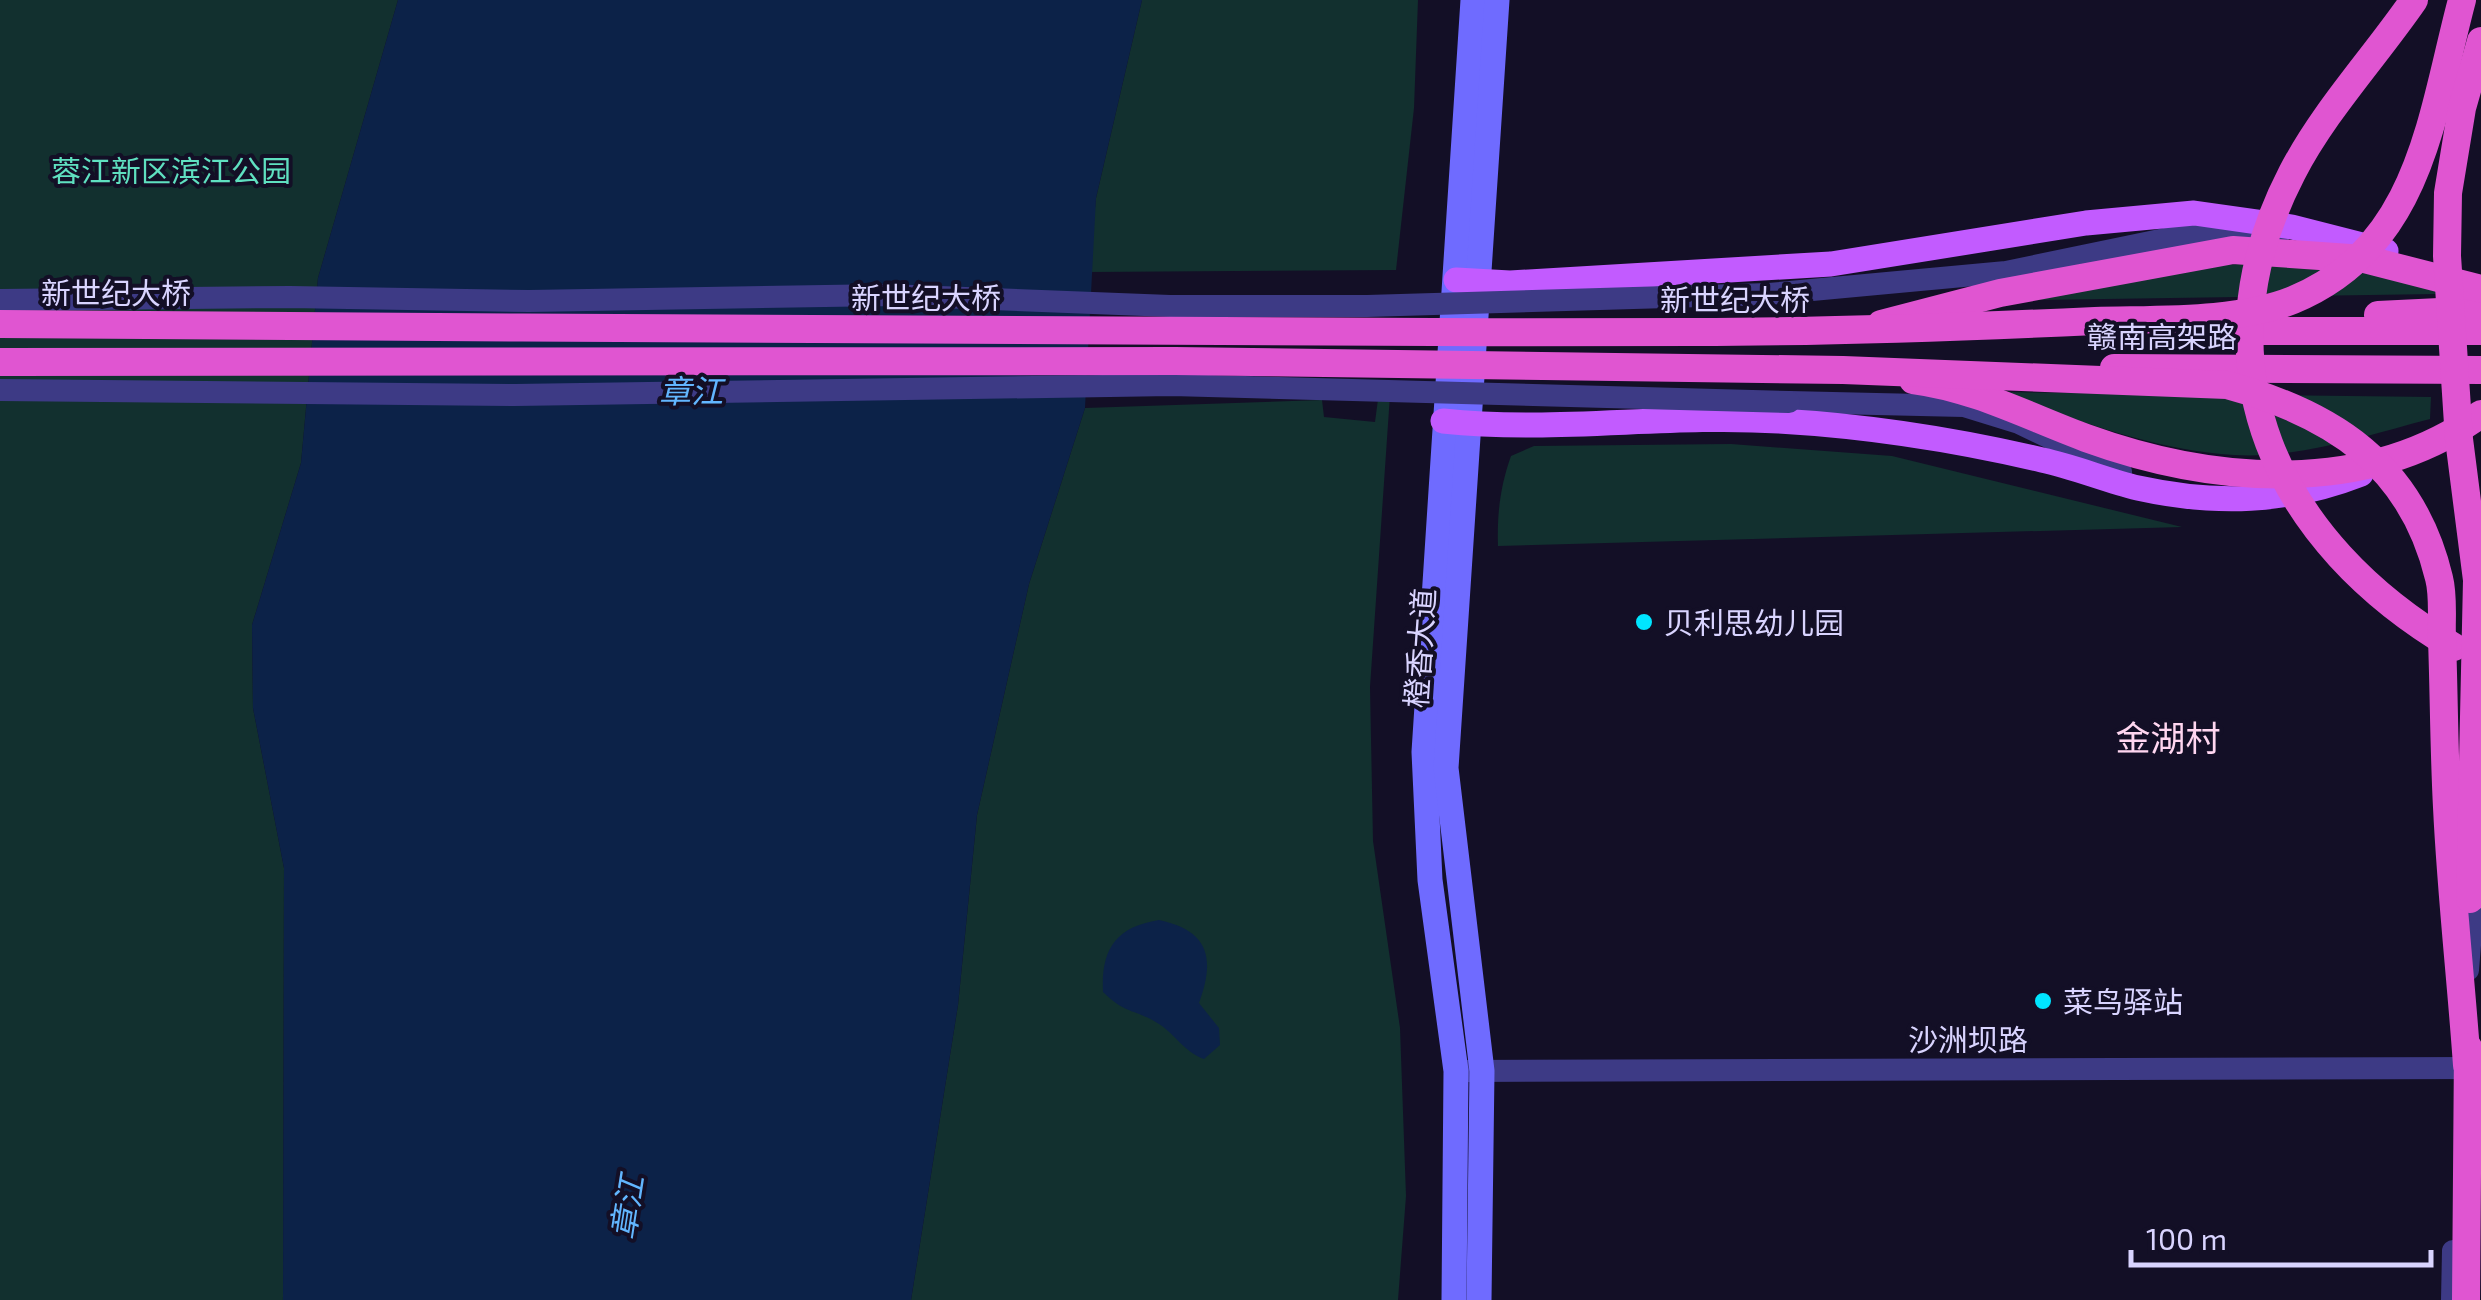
<svg xmlns="http://www.w3.org/2000/svg" width="2481" height="1300" viewBox="0 0 2481 1300" font-family="'Exo 2','Noto Sans SC',sans-serif">
	<rect width="100%" height="100%" fill="#130f26"/>
	<g fill="#12302f">
		<polygon points="0,0 398,0 318,278 301,463 252,625 253,708 284,868 283,1300 0,1300"/>
		<polygon points="1142,0 1418,0 1414,108 1396,270 1089,272 1096,198"/>
		<polygon points="2286,261 2434,283 2436,294 2038,300 2182,268"/>
		<polygon points="1379,392 1390,395 1370,687 1373,841 1400,1028 1406,1196 1398,1300 911,1300 958,1005 977,815 1029,584 1085,408 1322,400 1324,417 1375,422"/>
		<path d="M1997,392L2431,397L2430,419C2368,435 2299,459 2234,455C2151,450 2075,419 1997,392Z"/>
		<path d="M1731,444L1892,456L2182,527L1498,546C1497,514 1500,487 1511,456L1534,446Z"/>
	</g>
	<g fill="#0c2248">
		<polygon points="398,0 1142,0 1096,198 1085,408 1029,584 977,815 958,1005 911,1300 283,1300 284,868 253,708 252,625 301,463 318,278"/>
		<path d="M1159,920C1210,931 1215,959 1199,1003L1219,1028L1220,1045L1204,1059C1183,1051 1176,1035 1159,1024C1136,1009 1126,1015 1103,992C1101,950 1115,927 1159,920Z"/>
	</g>
	<g fill="none" stroke-linecap="round" stroke-linejoin="round">
		<g stroke="#3d3a85" stroke-width="22">
			<polyline points="1769,294 2006,272 2189,234 2279,235"/>
			<polyline points="1789,402 1964,406 2019,423 2121,472"/>
			<polyline points="2468,970 2475,882"/>
			<polyline points="1464,1071 2480,1068"/>
			<polyline points="2452,1300 2453,1251"/>
		</g>
		<g stroke="#6f6bff" stroke-width="25">
			<polyline points="1454,1300 1456,1071 1430,880 1424,752 1473,0"/>
			<polyline points="1479,1300 1482,1071 1446,768 1497,0"/>
		</g>
		<g stroke="#c25bff" stroke-width="25">
			<polyline points="1456,280 1510,283 1831,264 2086,223 2194,213 2292,227 2386,251"/>
			<path d="M1443,421C1554,433 1667,414 1779,421C1866,426 1957,440 2042,460C2075,467 2105,480 2138,488C2215,505 2287,503 2361,474"/>
		</g>
		<g stroke="#e055d1" stroke-width="28">
			<polyline points="2378,315 2481,310"/>
			<polyline points="1881,324 2000,293 2233,250 2364,259 2481,289"/>
			<polyline points="2168,331 2481,331"/>
			<polyline points="2114,368 2481,370"/>
			<path d="M1913,380C1975,388 2029,417 2086,438C2213,484 2367,497 2481,414"/>
		</g>
		<g stroke="#3d3a85" stroke-width="22">
			<polyline points="0,300 290,297 529,301 887,295 1170,306 1367,306 1769,294"/>
			<polyline points="0,390 515,395 1172,385 1789,402"/>
		</g>
		<g stroke="#e055d1" stroke-width="28">
			<path d="M2414,0C2374,58 2324,111 2292,173C2192,366 2277,543 2454,647"/>
			<path d="M0,324C565,327 1130,334 1695,332C1828,332 1961,327 2095,321C2155,319 2236,323 2293,300C2421,247 2431,116 2462,0"/>
			<path d="M0,362L1175,361L1843,370L2227,385C2333,414 2412,465 2439,578C2444,597 2441,620 2442,639C2444,695 2444,751 2447,807C2451,893 2461,979 2467,1065"/>
			<polyline points="2470,899 2477,580 2459,439 2447,256 2448,193 2462,108 2481,41"/>
			<polyline points="2466,1300 2468,1047"/>
		</g>
	</g>
	<g fill="#00e5ff" stroke="#130f26" stroke-width="4">
		<circle cx="1644" cy="622" r="10"/>
		<circle cx="2043" cy="1001" r="10"/>
	</g>
	<g text-anchor="middle" dominant-baseline="central" stroke-width="8" stroke-linejoin="round" paint-order="stroke">
		<g font-size="30" fill="#5fe0c0" stroke="#130f26">
			<text x="171" y="170">蓉江新区滨江公园</text>
		</g>
		<g font-size="30" fill="#d9d4ff" stroke="#130f26">
			<text x="116" y="292">新世纪大桥</text>
			<text x="926" y="297">新世纪大桥</text>
			<text x="1735" y="299">新世纪大桥</text>
			<text x="2162" y="336">赣南高架路</text>
			<text transform="translate(1419 648) rotate(-86)">橙香大道</text>
			<text x="1968" y="1039">沙洲坝路</text>
		</g>
		<g font-size="30" fill="#d9d4ff" stroke="#130f26" text-anchor="start">
			<text x="1664" y="622">贝利思幼儿园</text>
			<text x="2063" y="1001">菜鸟驿站</text>
		</g>
		<g font-size="32" font-style="italic" fill="#62b6ff" stroke="#130f26">
			<text x="691" y="390">章江</text>
			<text transform="translate(626 1207) rotate(-81)">章江</text>
		</g>
		<g font-size="35" fill="#ffd6f0" stroke="#130f26">
			<text x="2168" y="737">金湖村</text>
		</g>
	</g>
	<path d="M2131 1250v15h300v-15" fill="none" stroke="#d9d4ff" stroke-width="5"/>
	<text x="2146" y="1250" font-size="30" fill="#d9d4ff" stroke="#130f26" stroke-width="8" paint-order="stroke">100 m</text>
</svg>
